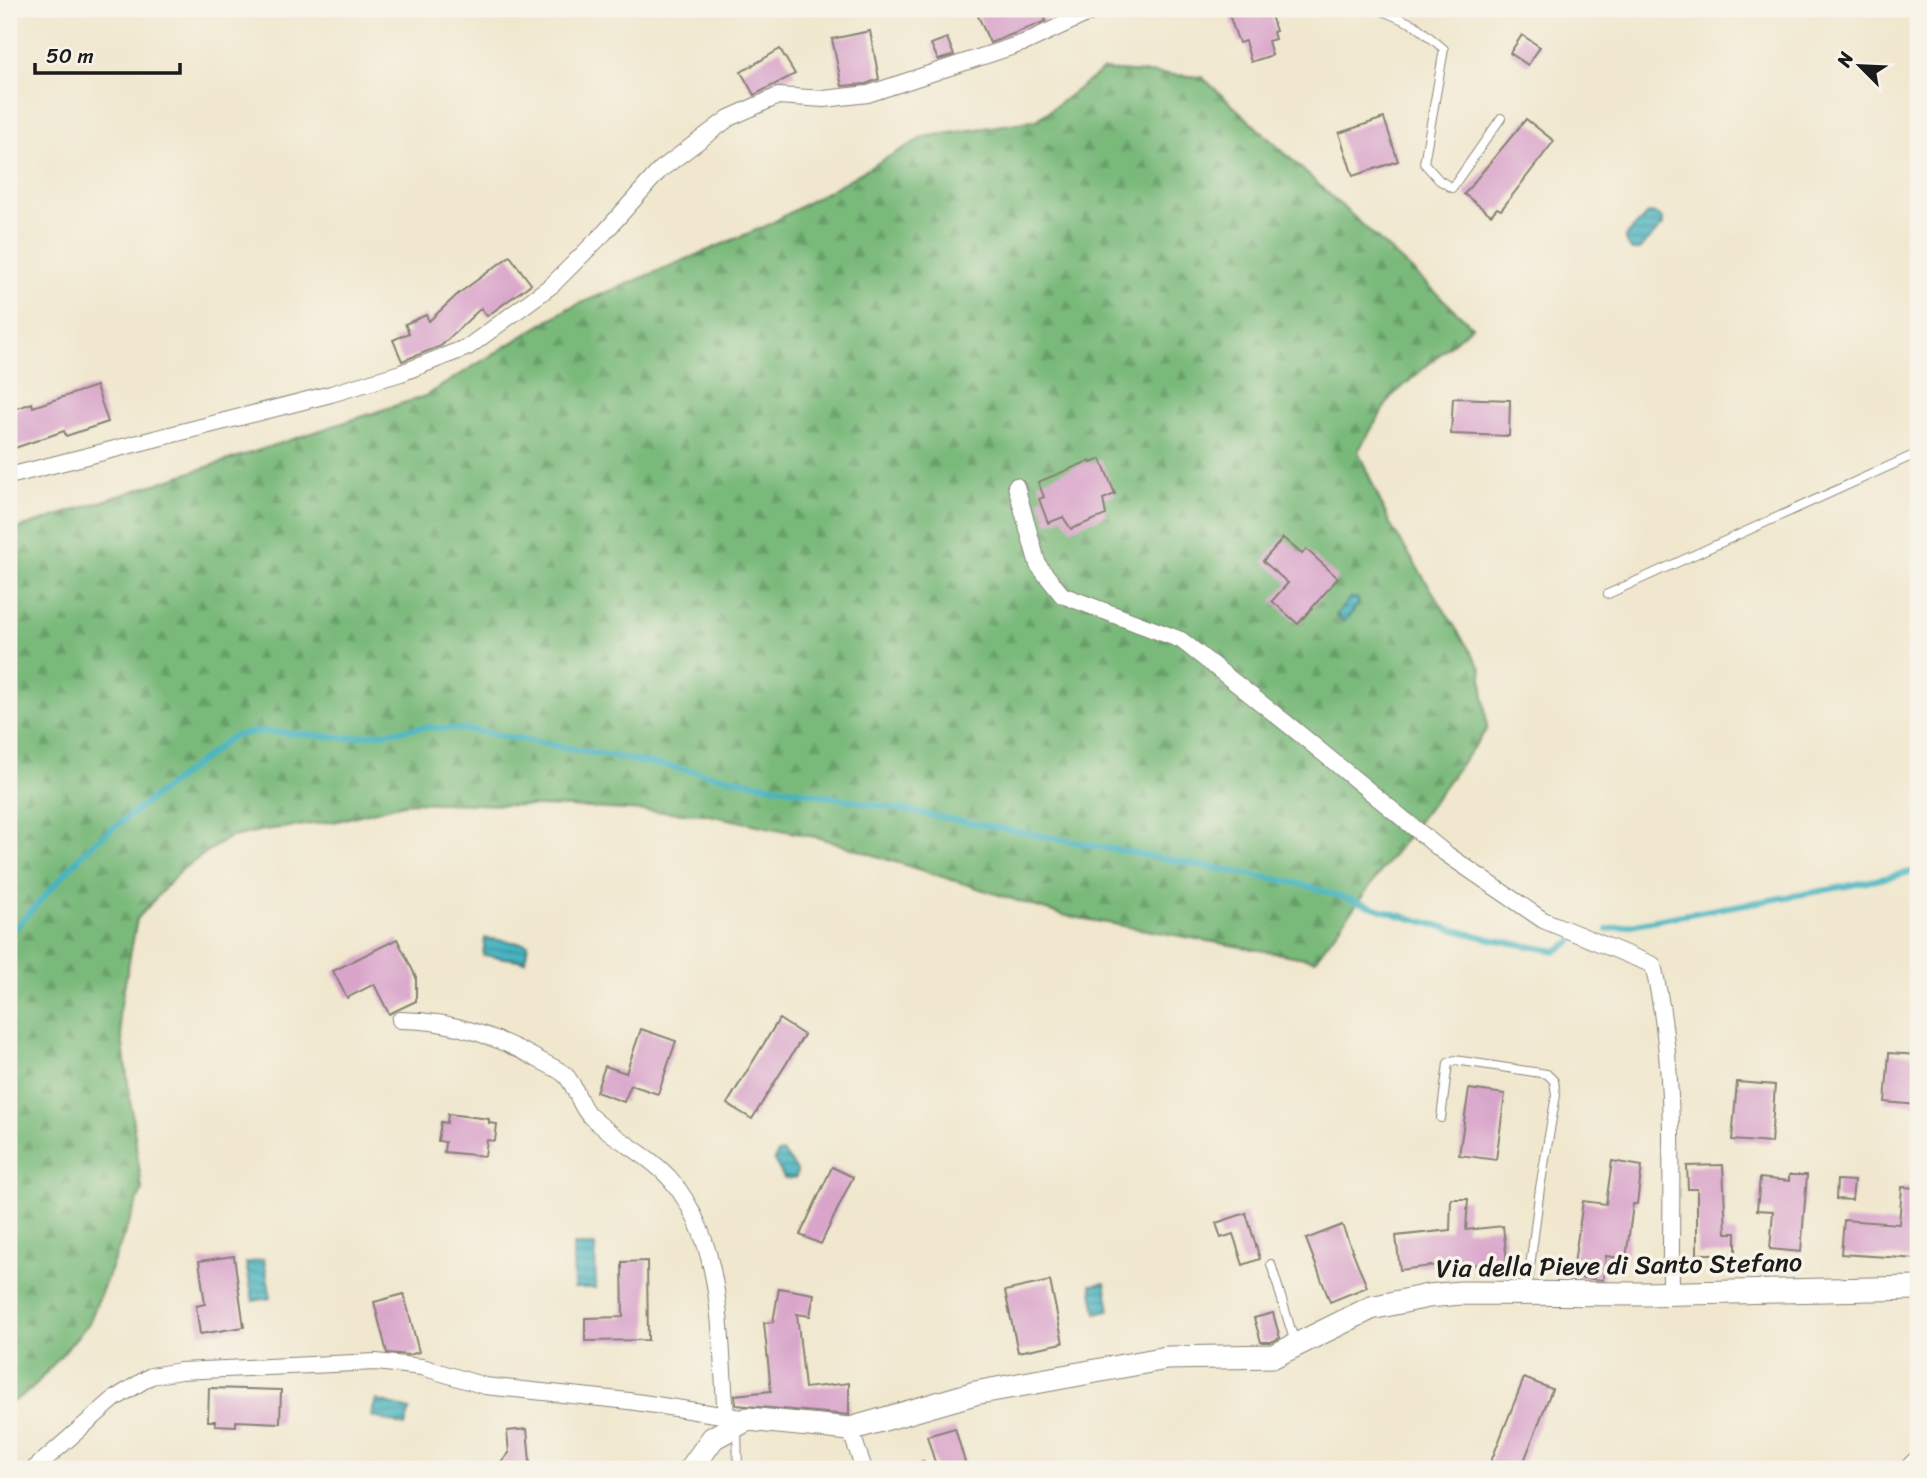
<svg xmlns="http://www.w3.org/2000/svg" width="1927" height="1478" viewBox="0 0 1927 1478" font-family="Sriracha,sans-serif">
	<defs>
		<pattern id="forest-firs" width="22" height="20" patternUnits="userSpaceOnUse" patternTransform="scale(1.75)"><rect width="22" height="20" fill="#79b97a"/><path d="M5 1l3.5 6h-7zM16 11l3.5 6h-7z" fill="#689e69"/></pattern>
		<pattern id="water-rules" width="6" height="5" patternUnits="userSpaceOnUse" patternTransform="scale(1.75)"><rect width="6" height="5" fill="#46b4c0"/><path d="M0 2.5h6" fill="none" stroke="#3a929b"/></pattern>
	</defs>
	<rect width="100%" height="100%" fill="#f7f3e8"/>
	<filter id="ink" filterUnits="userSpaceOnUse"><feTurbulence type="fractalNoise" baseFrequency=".0143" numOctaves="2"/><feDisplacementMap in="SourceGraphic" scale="14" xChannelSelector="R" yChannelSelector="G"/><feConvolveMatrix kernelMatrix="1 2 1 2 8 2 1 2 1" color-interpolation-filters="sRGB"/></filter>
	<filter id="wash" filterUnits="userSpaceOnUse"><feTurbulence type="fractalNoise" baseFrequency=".00686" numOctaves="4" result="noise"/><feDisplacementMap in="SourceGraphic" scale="28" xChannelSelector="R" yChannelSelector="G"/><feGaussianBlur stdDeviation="1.57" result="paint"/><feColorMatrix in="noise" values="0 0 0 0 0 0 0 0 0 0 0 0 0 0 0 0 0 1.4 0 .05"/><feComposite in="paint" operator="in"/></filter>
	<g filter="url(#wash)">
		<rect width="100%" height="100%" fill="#f0e7ce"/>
		<polygon fill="url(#forest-firs)" stroke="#4a6a4b" stroke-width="2" points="1103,70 1202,77 1472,326 1391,397 1358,451 1391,526 1481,668 1487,729 1315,960 1062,915 820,838 704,814 570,807 411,802 337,821 264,830 228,838 181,870 137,919 119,1015 142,1190 89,1323 32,1389 9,1404 9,546 11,531 425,396 567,309 766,226 924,137 1037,120"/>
		<g fill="url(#water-rules)" stroke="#31686e" stroke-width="2">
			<polygon points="1648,213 1656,214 1663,220 1663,225 1639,250 1632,250 1626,243 1625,237"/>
			<polygon points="1350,598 1358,599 1358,605 1344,622 1336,615"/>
			<polygon points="485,938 528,944 525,961 483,955"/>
			<polygon points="783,1152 797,1170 796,1177 792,1179 784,1178 774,1160 778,1153"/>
			<polygon points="573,1245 595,1245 596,1288 574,1288"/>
			<polygon points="264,1259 271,1298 253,1301 246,1263"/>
			<polygon points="1105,1283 1110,1310 1096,1313 1091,1285"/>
			<polygon points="376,1400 410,1410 405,1426 371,1416"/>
		</g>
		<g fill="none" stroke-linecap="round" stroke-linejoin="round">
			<g stroke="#46b4c0" stroke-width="6">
				<path d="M1607,930C1711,907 1816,896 1918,870"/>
				<polyline points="9,935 91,845 233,736 261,731 348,738 424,727 471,730 1301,884 1398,915 1490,939 1556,951 1572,941"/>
			</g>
		</g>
		<g id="blocks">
			<g fill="#d9a5cb">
				<polygon points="975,9 1041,9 1046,21 990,43"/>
				<polygon points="1227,9 1269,9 1276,31 1273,32 1275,39 1268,41 1272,55 1251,62 1245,41 1239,43"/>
				<polygon points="870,31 879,79 866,84 842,86 832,39"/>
				<polygon points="1522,35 1540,47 1528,65 1510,53"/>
				<polygon points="947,38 954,55 938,60 931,44"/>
				<polygon points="780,49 795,74 754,95 741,72"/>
				<polygon points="1384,118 1398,161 1353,176 1339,133"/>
				<polygon points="1526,119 1554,141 1501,210 1497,208 1491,215 1464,194"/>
				<polygon points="510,256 531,284 487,316 481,308 441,346 402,361 393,340 409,333 405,324 426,315 429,321 458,294"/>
				<polygon points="96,386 108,422 66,436 64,431 9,450 9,411 32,403 33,407"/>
				<polygon points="1453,398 1510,400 1509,436 1451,434"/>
				<polygon points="1101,459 1115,494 1103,499 1106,515 1071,529 1063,517 1048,523 1039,499 1044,497 1038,482 1089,461 1091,463"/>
				<polygon points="1283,538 1302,554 1306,549 1338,578 1298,624 1272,601 1288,583 1263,561"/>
				<polygon points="397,939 416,977 416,1001 389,1014 374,984 347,998 333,971"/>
				<polygon points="779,1019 804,1035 752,1119 727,1104"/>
				<polygon points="641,1029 676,1041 658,1094 631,1085 624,1102 596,1092 605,1066 626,1073"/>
				<polygon points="1889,1053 1918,1055 1918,1105 1885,1102"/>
				<polygon points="1737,1082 1775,1085 1771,1143 1732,1140"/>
				<polygon points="1469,1089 1505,1094 1496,1160 1459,1155"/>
				<polygon points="448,1114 489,1119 489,1123 497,1124 495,1141 487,1140 485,1156 444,1152 445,1142 438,1141 441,1122 447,1123"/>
				<polygon points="1612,1161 1642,1166 1637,1204 1633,1204 1626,1259 1606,1256 1603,1280 1572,1277 1583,1201 1606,1204"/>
				<polygon points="1723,1165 1726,1233 1736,1233 1736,1254 1697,1254 1697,1189 1688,1189 1687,1166"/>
				<polygon points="832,1167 853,1177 821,1244 800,1235"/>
				<polygon points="1789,1175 1807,1175 1801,1252 1770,1249 1773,1211 1757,1210 1760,1178 1789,1181"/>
				<polygon points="1837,1180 1854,1181 1852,1200 1836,1199"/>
				<polygon points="1902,1187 1918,1188 1918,1259 1841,1254 1844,1220 1899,1224"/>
				<polygon points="1451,1199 1468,1199 1466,1230 1503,1226 1507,1261 1463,1266 1462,1262 1400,1270 1396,1236 1450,1230"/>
				<polygon points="1246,1213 1260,1259 1243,1265 1233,1234 1221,1238 1216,1223"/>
				<polygon points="1342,1225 1367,1287 1330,1302 1306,1239"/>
				<polygon points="234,1256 244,1327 200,1334 196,1306 205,1304 199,1261"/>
				<polygon points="647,1261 648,1340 585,1341 585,1318 623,1317 622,1262"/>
				<polygon points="1050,1281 1063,1343 1018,1352 1005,1291"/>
				<polygon points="779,1288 814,1294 810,1316 797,1314 805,1388 849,1383 849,1415 736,1405 735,1395 771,1391 764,1323 773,1322"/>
				<polygon points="404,1294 419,1352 409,1355 387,1353 374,1302"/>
				<polygon points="1273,1313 1280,1338 1271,1342 1261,1342 1254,1318"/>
				<polygon points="1524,1378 1552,1389 1521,1469 1488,1469"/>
				<polygon points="209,1388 281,1390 280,1423 236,1421 236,1426 215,1425 215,1421 208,1421"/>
				<polygon points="955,1428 967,1469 937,1469 927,1436"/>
				<polygon points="527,1429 530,1461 524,1469 496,1469 509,1453 507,1431"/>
			</g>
		</g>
	</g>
	<g filter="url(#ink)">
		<use href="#blocks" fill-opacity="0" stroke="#868275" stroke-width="2"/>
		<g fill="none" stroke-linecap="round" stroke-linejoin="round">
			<defs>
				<g id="lane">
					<polyline points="1378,9 1415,25 1444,49 1424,163 1439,180 1452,188 1501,118"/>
					<polyline points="1608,594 1918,453"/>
					<polyline points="1441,1118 1448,1063 1455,1060 1547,1074 1554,1081 1556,1095 1540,1188 1527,1291"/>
					<polyline points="1271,1264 1295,1343"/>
					<polyline points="737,1428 738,1469"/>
					<polyline points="1901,1469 1918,1452"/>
				</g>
				<g id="street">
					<polyline points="9,476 331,394 401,373 468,347 552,285 604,233 660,170 729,118 778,96 824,99 868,94 1026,42 1097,9"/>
					<path d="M1016,486L1038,565L1062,595L1181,640L1290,726L1445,853L1543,920L1653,965C1678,1070 1670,1183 1671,1292"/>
					<path d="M400,1020C451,1020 497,1036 541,1061C549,1065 558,1069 564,1074C576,1084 578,1104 589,1115C614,1140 649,1154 672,1181C725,1246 719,1337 726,1416"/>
					<polyline points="850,1429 864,1469"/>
					<polyline points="34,1469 114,1399 151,1376 180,1371 376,1362 422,1367 485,1386 629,1401 748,1419"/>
				</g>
				<polyline id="secondary" points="691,1469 713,1438 748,1419 850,1429 975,1393 1167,1358 1274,1356 1371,1308 1428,1296 1461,1293 1644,1294 1918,1288"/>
			</defs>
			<use href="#lane" stroke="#868275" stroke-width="10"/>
			<use href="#street" stroke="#868275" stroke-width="18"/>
			<use href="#secondary" stroke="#868275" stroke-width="25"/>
			<polyline stroke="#868275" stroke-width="3.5" stroke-dasharray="5 5" stroke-linecap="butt" points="901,1469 925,1461"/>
			<use href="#lane" stroke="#fff" stroke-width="8"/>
			<use href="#street" stroke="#fff" stroke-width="16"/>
			<use href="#secondary" stroke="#fff" stroke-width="23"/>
		</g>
	</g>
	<g text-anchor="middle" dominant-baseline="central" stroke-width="7" stroke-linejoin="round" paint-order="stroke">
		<g font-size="26" fill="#1c1c1c" stroke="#f7f3e8">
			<text transform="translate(1619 1265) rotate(-1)">Via della Pieve di Santo Stefano</text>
		</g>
	</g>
	<rect width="1927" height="1478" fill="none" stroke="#f7f3e8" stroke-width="35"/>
	<g transform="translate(1860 66) rotate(294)" stroke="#f7f3e8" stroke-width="5" paint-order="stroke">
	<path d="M0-5L12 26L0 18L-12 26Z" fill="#1c1c1c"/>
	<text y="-10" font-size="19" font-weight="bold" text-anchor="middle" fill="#1c1c1c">N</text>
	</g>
	<path d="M35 63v10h145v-10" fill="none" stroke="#1c1c1c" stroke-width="3.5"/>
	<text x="46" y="63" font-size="21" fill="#1c1c1c" stroke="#f7f3e8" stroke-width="5" paint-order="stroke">50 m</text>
</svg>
